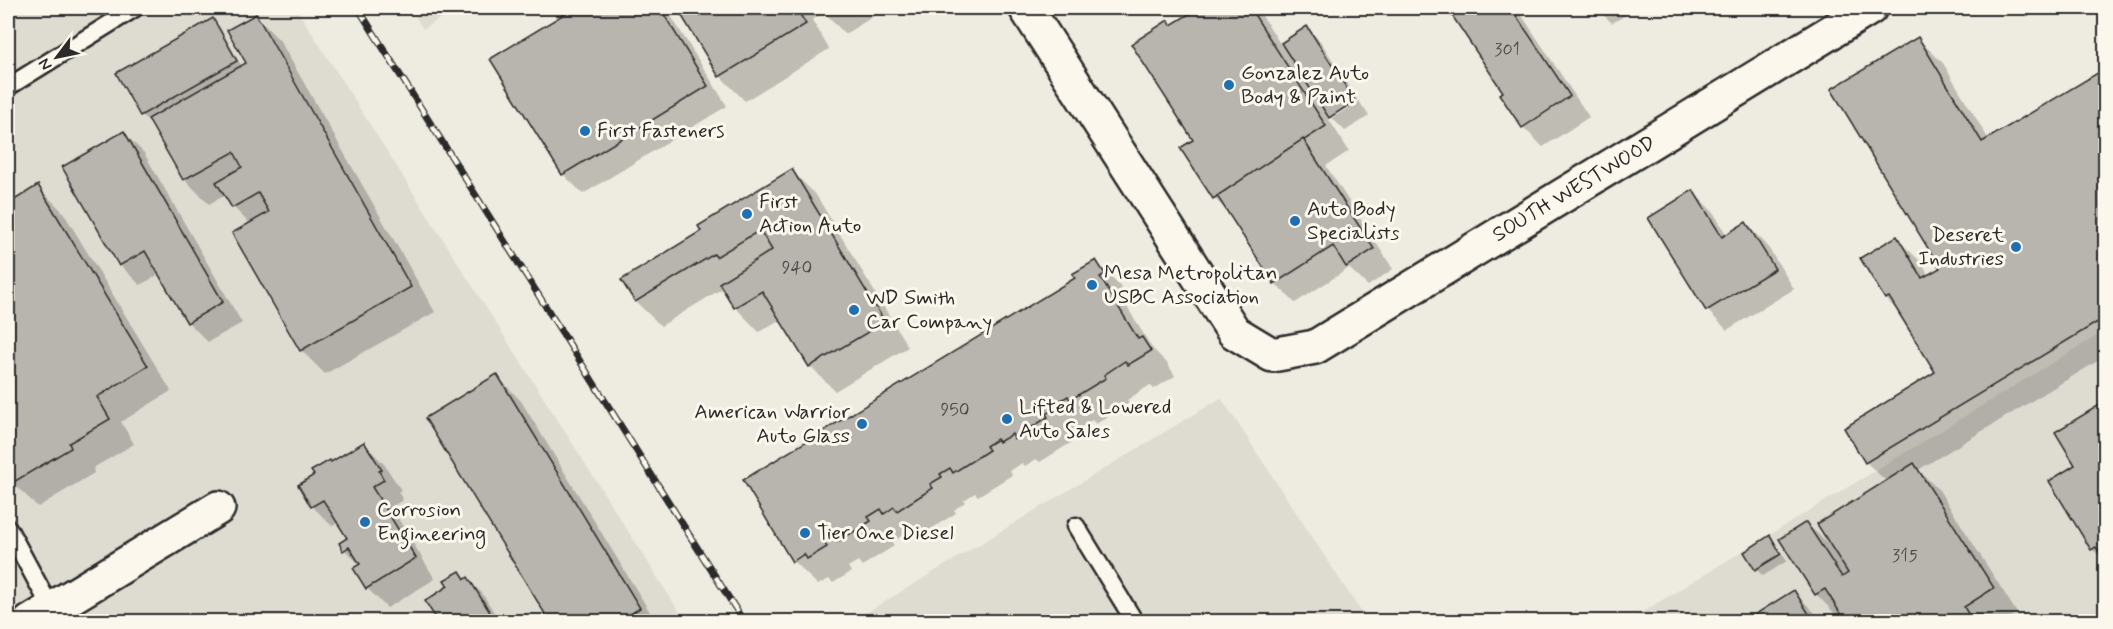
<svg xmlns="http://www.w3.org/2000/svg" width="2113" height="629" viewBox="0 0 2113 629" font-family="Mynerve,sans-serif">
	<rect width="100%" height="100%" fill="#eeebe0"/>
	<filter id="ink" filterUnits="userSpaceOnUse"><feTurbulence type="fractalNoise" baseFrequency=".0167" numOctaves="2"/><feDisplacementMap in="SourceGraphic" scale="12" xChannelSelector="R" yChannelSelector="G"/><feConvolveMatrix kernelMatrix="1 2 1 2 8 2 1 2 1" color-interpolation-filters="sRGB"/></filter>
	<g filter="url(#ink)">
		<g fill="#dedbd1">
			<polygon points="8,8 296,8 685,621 8,621"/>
			<polygon points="410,8 457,8 423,29"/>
			<polygon points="2105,331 2105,621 1628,621"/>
			<polygon points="1221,398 1367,621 851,622"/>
		</g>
		<g fill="#0003">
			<polygon points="577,8 666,8 727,106 583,194 563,174 492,60"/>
			<polygon points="679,8 887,8 845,34 824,12 812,20 829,49 745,101 720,76"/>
			<polygon points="1110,8 1121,8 1114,12"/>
			<polygon points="1202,8 1257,8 1281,45 1307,28 1321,42 1357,99 1332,115 1332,118 1326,115 1349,151 1326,166 1393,269 1368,286 1349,268 1295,303 1275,283 1231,215 1214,198 1195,140 1172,27"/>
			<polygon points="1449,8 1517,8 1589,117 1543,147 1523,127 1505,92"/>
			<polygon points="1596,8 1629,8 1623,11 1626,15 1612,23"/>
			<polygon points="256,16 280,41 435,312 325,374 301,350 250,224 233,207 226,195 209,204 185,180 151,121 148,122 141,115 118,73 213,20 220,27 242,67 248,64"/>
			<polygon points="1918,39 1943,63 1989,140 2106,70 2106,356 1918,470 1939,490 2017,613 2003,622 1848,622 1845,616 1840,619 1816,594 1806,523 1836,551 1887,482 1866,462 1937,373 1901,314 1886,299 1862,258 1896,238 1921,262 1929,276 1942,268"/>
			<polygon points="1359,101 1369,116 1345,131 1332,118"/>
			<polygon points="124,133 144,153 242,323 208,342 188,322 160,274 140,285 120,265"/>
			<polygon points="792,171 816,195 908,347 835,391 810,366 781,319 759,332 735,307 723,288 661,326 636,302 623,280 703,231"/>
			<polygon points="38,187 63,212 171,391 121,422 134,444 93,468 94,473 38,507 13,483 8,473 8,206"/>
			<polygon points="1693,192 1713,212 1727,235 1746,224 1766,244 1794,289 1727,330 1707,310 1650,218"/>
			<polygon points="1095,262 1120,286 1128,300 1124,302 1152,348 1167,363 1175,376 1154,389 1150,385 1127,400 1129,403 1096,424 1092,420 1080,428 1082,431 1070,439 1072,442 1040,462 1036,459 1025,466 1022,463 1010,471 1012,475 978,496 975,493 964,500 965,502 954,510 956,513 922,535 919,531 909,537 905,534 892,542 894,546 862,566 858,561 848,567 851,572 833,583 829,579 818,585 793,561"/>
			<polygon points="497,376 521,401 656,622 552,622"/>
			<polygon points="2106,403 2106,562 2092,549 2077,466"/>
			<polygon points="364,444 384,464 401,490 398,492 403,500 391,507 435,579 387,608 367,588 360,565 345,550 349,538 339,522 332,526 312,506 331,464"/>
			<polygon points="1769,537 1787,561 1763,576 1756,569"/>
			<polygon points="459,573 482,593 500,622 439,622 450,587"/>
			<polygon points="1794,592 1814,612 1820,622 1746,622"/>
			<polygon points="181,618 185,622 174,622"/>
		</g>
		<g fill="#b8b5ae" stroke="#2b2b2b" stroke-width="1.5">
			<polygon points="574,8 660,8 708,86 562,175 490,59"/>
			<polygon points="677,8 796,8 806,24 719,77"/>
			<polygon points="1199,8 1250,8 1326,126 1213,199 1180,148 1193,140 1131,44 1168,20 1171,25"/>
			<polygon points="1447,8 1511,8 1570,96 1522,128 1499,94 1503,92"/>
			<polygon points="256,14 411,287 300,351 232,233 269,212 258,193 232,208 216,182 242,167 234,152 183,180 148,119 246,63 227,30"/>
			<polygon points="213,18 237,61 140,116 116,73"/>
			<polygon points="1307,26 1355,101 1329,118 1281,43"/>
			<polygon points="1918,37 1982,142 2106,68 2106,317 1865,463 1844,428 1935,372 1889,297 1885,299 1860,258 1897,236 1922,278 1940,268 1831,89"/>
			<polygon points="124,131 223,302 187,323 145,251 119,266 62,167"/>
			<polygon points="1303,139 1374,249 1346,267 1333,246 1274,284 1217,196"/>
			<polygon points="792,169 885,322 809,367 762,291 734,308 719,283 772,250 760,230 716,257 714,254 635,302 621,280 701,231 698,226"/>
			<polygon points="38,185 148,366 97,397 110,419 69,443 71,448 12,483 8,476 8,204"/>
			<polygon points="1693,190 1722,237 1746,222 1775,269 1706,311 1648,218"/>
			<polygon points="1096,260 1105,274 1100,277 1138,339 1142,337 1151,351 1128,365 1125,361 1104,375 1106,378 1070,400 1068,396 1056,403 1058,406 1046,414 1048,417 1014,439 1012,434 999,442 997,439 986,446 989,450 953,473 950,468 940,474 942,477 930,484 933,488 897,511 894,507 884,514 881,509 868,517 871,521 837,542 833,537 824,542 827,547 807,559 804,554 792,562 743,480 1075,278 1072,274"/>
			<polygon points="497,374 640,608 618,622 550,622 425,418"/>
			<polygon points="2106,401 2106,562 2096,547 2091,550 2049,481 2075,465 2055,432"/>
			<polygon points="364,442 382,470 379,471 384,480 372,487 416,558 366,589 353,568 360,564 349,547 343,551 339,543 347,538 323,500 311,507 298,485 314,475 311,471 330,460 331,462"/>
			<polygon points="1914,463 1994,588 1964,607 1973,622 1846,622 1825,589 1815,595 1779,539 1806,522 1842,577 1848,573 1817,524"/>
			<polygon points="1770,535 1781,554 1755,570 1744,552"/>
			<polygon points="460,571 465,579 468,577 496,622 438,622 425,601 448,586 444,580"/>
			<polygon points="1794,590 1814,622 1743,622"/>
		</g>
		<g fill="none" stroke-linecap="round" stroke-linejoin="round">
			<defs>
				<g id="service">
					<polyline points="8,87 135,8"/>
					<polyline points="1076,526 1135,622"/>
					<polyline points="8,528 51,608"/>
				</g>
				<g id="minor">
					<polyline points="1026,8 1234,332 1272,355 1315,347 1870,8"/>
					<polyline points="30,622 218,508"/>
				</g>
			</defs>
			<use href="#service" stroke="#2b2b2b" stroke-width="21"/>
			<use href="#minor" stroke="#2b2b2b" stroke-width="38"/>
			<use href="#service" stroke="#fbf7ec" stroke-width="16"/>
			<use href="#minor" stroke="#fbf7ec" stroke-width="33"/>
			<defs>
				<polyline id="rail" points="358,8 744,622"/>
			</defs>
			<use href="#rail" stroke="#2b2b2b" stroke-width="7"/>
			<use href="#rail" stroke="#fbf7ec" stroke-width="4.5" stroke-dasharray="14" stroke-linecap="butt"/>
		</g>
	</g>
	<g fill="#1f6fb2" stroke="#fbf7ec" stroke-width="2">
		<circle cx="1229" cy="85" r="6"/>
		<circle cx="585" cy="131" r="6"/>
		<circle cx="747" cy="214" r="6"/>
		<circle cx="1295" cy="221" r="6"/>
		<circle cx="2016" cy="247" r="6"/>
		<circle cx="1092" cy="285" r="6"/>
		<circle cx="854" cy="310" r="6"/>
		<circle cx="1007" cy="419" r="6"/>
		<circle cx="862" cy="424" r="6"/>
		<circle cx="365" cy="522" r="6"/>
		<circle cx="805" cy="533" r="6"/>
	</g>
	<g text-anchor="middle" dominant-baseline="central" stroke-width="6" stroke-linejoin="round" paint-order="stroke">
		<g font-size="18" fill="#4e4e4c">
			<text x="1507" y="50">301</text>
			<text x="797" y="268">940</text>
			<text x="955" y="410">950</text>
			<text x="1905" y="556">315</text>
		</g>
		<g font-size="21" fill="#2b2b2b" stroke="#fbf7ec" text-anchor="start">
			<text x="1241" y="73">Gonzalez Auto<tspan x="1241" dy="24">Body &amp; Paint</tspan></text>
			<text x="597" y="131">First Fasteners</text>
			<text x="759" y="202">First<tspan x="759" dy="24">Action Auto</tspan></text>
			<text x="1307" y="209">Auto Body<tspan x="1307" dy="24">Specialists</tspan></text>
			<text x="2004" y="235" text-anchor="end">Deseret<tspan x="2004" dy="24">Industries</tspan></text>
			<text x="1104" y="273">Mesa Metropolitan<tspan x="1104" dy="24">USBC Association</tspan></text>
			<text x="866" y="298">WD Smith<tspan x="866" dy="24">Car Company</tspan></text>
			<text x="1019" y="407">Lifted &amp; Lowered<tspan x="1019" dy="24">Auto Sales</tspan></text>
			<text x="850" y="412" text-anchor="end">American Warrior<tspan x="850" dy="24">Auto Glass</tspan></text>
			<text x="377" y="510">Corrosion<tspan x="377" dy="24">Engineering</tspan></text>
			<text x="817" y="533">Tier One Diesel</text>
		</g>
		<g font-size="21" fill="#2b2b2b" stroke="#fbf7ec">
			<text transform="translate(1574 189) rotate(-31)">SOUTH WESTWOOD</text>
		</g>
	</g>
	<rect width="2113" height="629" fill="none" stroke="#fbf7ec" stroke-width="30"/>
	<rect x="15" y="15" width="2083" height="599" fill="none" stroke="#2b2b2b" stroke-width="2" filter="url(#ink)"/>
	<g transform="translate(57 57) rotate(238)" stroke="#fbf7ec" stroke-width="4.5" paint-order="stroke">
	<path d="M0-4.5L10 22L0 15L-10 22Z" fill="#2b2b2b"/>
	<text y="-9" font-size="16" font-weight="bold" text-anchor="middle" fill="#2b2b2b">N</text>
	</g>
</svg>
